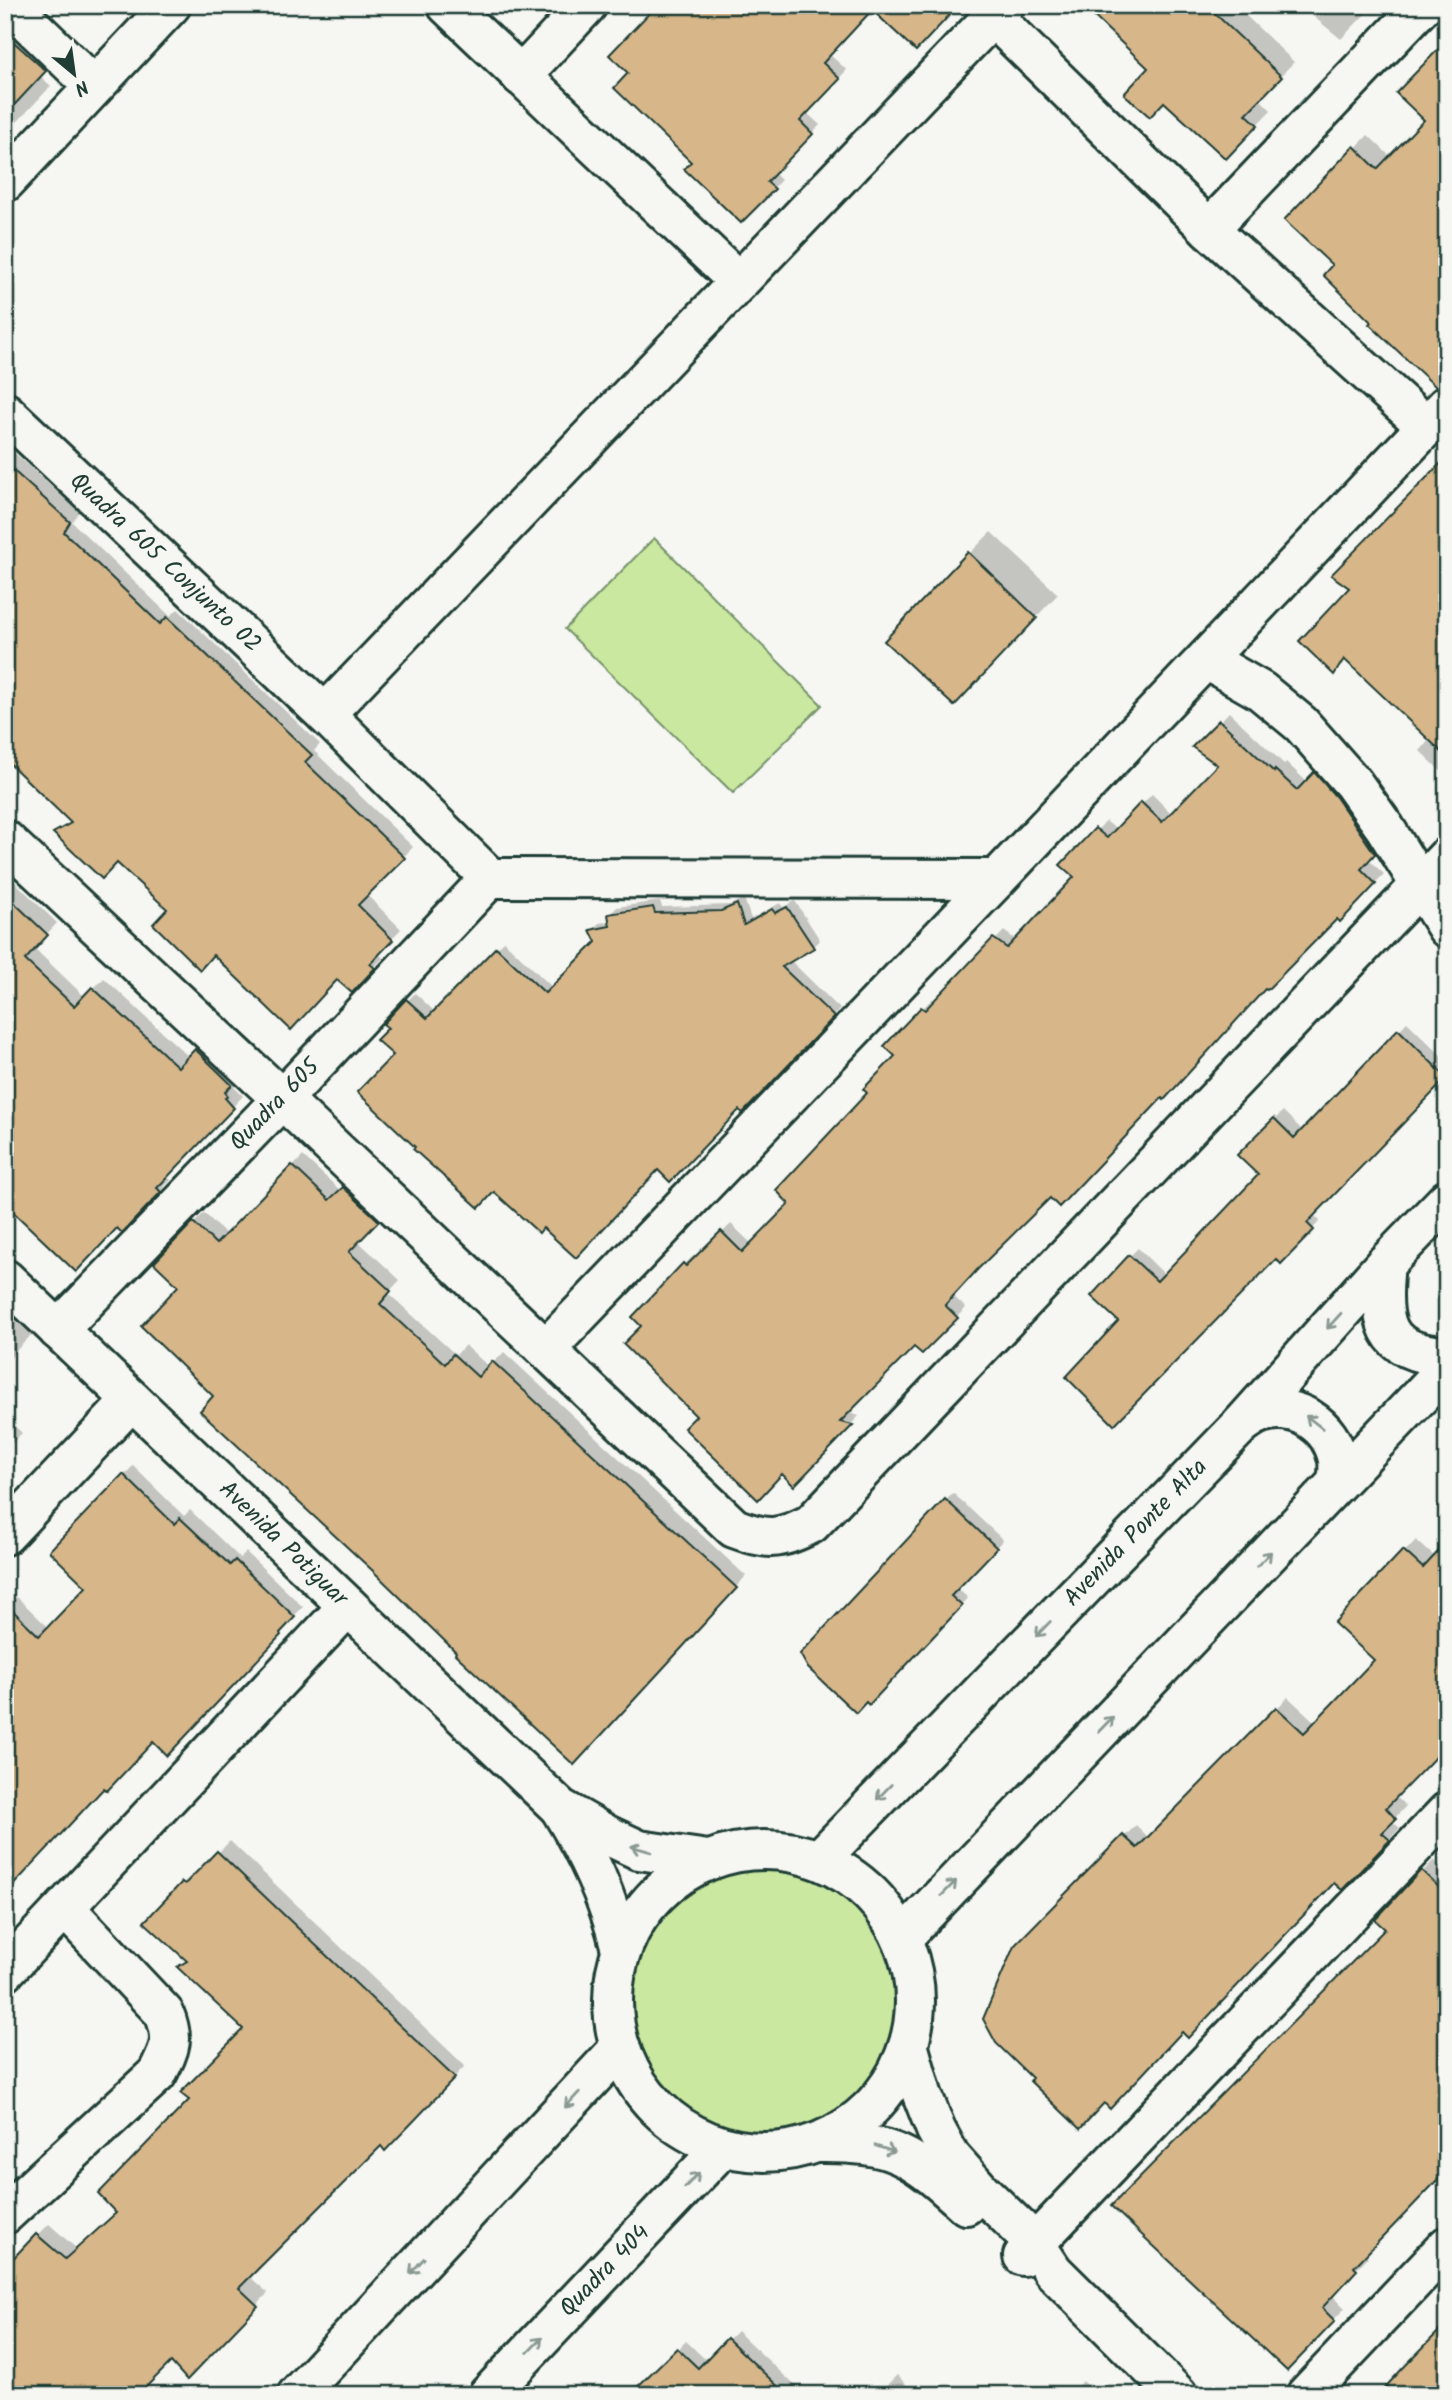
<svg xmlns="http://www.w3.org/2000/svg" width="1452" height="2400" viewBox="0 0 1452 2400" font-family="Kalam,sans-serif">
	<rect width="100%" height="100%" fill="#f6f6f2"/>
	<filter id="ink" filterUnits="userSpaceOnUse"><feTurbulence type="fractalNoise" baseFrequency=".0143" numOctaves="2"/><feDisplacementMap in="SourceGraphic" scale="14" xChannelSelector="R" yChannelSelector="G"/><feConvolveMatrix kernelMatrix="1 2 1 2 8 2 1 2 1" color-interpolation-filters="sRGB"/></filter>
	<g filter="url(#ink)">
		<g fill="#cae8a0" stroke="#74926a" stroke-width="2">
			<polygon points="654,538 822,705 733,793 565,629"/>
			<circle cx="767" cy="2002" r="135"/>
		</g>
		<g fill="#0003">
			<polygon points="93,5 110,5 102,14"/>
			<polygon points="1085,5 1235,5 1294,62 1259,98 1271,110 1240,142"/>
			<polygon points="1299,5 1374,5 1341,39"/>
			<polygon points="5,19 53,62 40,76 51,86 5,135"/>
			<polygon points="1447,43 1373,322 1334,265 1287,220 1368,135 1391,157 1426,120"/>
			<polygon points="829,54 847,70 806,112 820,125 774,173 781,180 741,221 687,169"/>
			<polygon points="5,444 79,512 72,522 170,616 178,609 320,744 314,751 413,847 367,895 401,929 378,953 383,958 351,991 338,978 169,909 117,861 56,833 71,821 5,753"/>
			<polygon points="1447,459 1447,777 1420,751 1430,739 1346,659 1334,672 1352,588"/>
			<polygon points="991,532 1058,594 976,681 969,554"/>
			<polygon points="1229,712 1284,764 1286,762 1307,782 1324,764 1383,843 1368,859 1384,874 1340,919 1337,916 1266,987 1162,1096 1050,1196 952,1295 966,1308 922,1351 914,1344 847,1412 859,1416 794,1483 782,1472 699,1416 643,1326 634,1317 693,1256 696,1258 731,1224 752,1244 792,1204 897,1055 886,1046 932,999 935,1002 1004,931 1016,940 1076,877 1063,865 1106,821 1117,830 1152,794 1172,814 1220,764 1195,747"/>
			<polygon points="12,879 57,923 34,948 85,997 104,978 189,1057 207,1039 241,1073 234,1081 237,1084 234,1087 243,1096 166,1176 171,1180 122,1230 117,1226 5,1202 5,883"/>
			<polygon points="744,898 751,919 780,903 783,907 795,901 820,940 812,947 790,960 840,1009 750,1103 739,1108 659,1168 544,1226 495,1190 395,1055 390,1028 386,1024 415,993 435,1012 504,941 553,988 598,942 592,930 599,923 611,921 610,914 617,907 660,901 662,907 730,905"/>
			<polygon points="1407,1022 1447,1061 1447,1075 1313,1214 1320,1221 1289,1254 1276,1256 1120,1321 1130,1256 1138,1248 1165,1275 1260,1175 1240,1155 1283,1111 1303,1131"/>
			<polygon points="303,1156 341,1191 355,1178 388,1210 358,1241 400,1280 388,1293 456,1355 465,1345 489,1367 504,1352 746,1576 584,1753 459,1652 216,1396 180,1286 156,1263 204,1213 227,1235"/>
			<polygon points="5,1301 36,1330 14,1353 5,1366"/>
			<polygon points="5,1417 22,1433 5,1450"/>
			<polygon points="133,1466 184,1516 190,1510 240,1558 246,1552 303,1607 288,1622 289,1625 167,1753 154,1740 104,1786 14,1885 5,1877 5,1610 17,1597 49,1628 88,1587 51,1551"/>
			<polygon points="953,1493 1003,1540 957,1588 968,1598 869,1703 802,1654"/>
			<polygon points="1416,1540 1435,1557 1395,1796 1406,1806 1392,1821 1400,1828 1342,1888 1334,1881 1182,2030 1104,2101 1035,2078 1016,1947 1136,1825 1149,1838 1288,1697 1316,1723 1376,1660 1336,1623"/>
			<polygon points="230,1841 465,2066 385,2148 381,2144 249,2276 268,2293 187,2377 171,2359 5,2269 49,2224 77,2249 118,2212 192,2099 245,2029 180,1967 187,1959 183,1883 195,1872 197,1874"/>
			<polygon points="1434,1860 1447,1873 1447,2168 1365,2255 1368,2257 1332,2295 1345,2308 1287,2369 1388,1929 1377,1919"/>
			<polygon points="737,2331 805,2395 635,2395 686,2341 707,2361"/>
			<polygon points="897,2375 916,2395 877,2395"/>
			<polygon points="1083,2381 1097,2395 1069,2395"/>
		</g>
		<g fill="#d7b68a" stroke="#1f3d34" stroke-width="2">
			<polygon points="657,5 959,5 916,51 872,10 823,63 840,79 800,121 813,134 767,182 775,189 741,223 684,169 691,162 614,88 628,73 609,55"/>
			<polygon points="1082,5 1206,5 1282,77 1246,114 1258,125 1226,159 1164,102 1150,117 1124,94 1148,68"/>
			<polygon points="5,34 46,71 5,115"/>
			<polygon points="1447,40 1447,384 1436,387 1369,324 1371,322 1323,275 1332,265 1284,220 1354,146 1377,169 1424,120 1396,93"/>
			<polygon points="1447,457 1447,757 1344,659 1334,675 1299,641 1349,588 1331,575"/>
			<polygon points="5,463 70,522 64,532 160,624 167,617 312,755 305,762 405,858 358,905 393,940 370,964 375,968 352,993 337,980 291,1030 213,955 200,970 153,924 167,909 117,863 102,879 85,863 53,833 71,823 5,759"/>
			<polygon points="968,552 1037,618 954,706 884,641"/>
			<polygon points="1219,720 1274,772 1275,770 1297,790 1314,772 1336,797 1375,854 1361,869 1376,884 1340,922 1337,919 1267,990 1265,989 1164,1100 1162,1098 1059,1207 1050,1198 978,1269 945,1305 958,1318 922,1354 914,1347 840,1422 853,1425 794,1486 782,1474 758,1500 684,1428 696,1416 623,1344 641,1326 632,1317 683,1263 686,1266 721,1231 742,1252 789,1204 776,1190 867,1093 863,1089 895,1056 884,1046 921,1007 925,1010 993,938 1007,948 1074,877 1060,865 1095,828 1107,838 1141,802 1162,822 1217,765 1192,747"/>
			<polygon points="5,894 48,935 25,960 74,1006 92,987 178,1067 195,1049 232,1085 225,1092 228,1096 225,1098 234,1108 157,1188 161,1192 122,1233 117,1228 76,1272 5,1204"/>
			<polygon points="737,904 744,925 772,909 775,913 787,907 814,948 782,967 834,1017 743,1113 739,1110 670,1182 658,1170 576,1258 543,1228 539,1233 494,1192 479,1208 413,1149 415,1147 357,1092 393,1055 376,1040 388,1028 383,1024 406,999 427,1018 496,947 545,993 596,942 590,930 610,926 608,914 653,907 655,913 721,911"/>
			<polygon points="1398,1029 1447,1078 1307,1223 1314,1230 1281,1264 1276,1259 1114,1425 1066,1377 1118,1321 1091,1296 1129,1255 1157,1281 1258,1175 1237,1155 1274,1118 1294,1138"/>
			<polygon points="292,1165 329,1200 343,1187 379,1221 349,1252 391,1291 380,1304 445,1364 453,1354 478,1377 492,1361 737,1588 574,1765 455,1654 456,1652 372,1570 200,1411 213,1396 141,1326 178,1286 154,1263 193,1222 216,1244"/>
			<polygon points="123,1474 174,1524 180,1518 230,1565 235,1560 295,1617 280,1633 281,1635 167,1756 153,1742 107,1791 104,1788 5,1894 5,1603 39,1636 86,1587 49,1551"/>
			<polygon points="945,1499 997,1548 951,1596 962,1606 869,1705 866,1702 856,1713 808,1668 800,1654"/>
			<polygon points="1447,1542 1447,1745 1386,1808 1396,1819 1382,1833 1390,1840 1342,1890 1334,1883 1188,2038 1182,2032 1110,2109 1104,2103 1080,2129 1030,2081 1032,2078 996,2043 983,2019 1014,1946 1123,1835 1137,1848 1276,1707 1304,1733 1374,1660 1334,1623 1403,1550 1423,1568"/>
			<polygon points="217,1851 455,2078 385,2151 381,2146 239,2288 258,2306 187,2380 171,2362 138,2395 5,2395 5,2267 36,2234 65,2259 116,2213 98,2194 189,2100 180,2093 243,2029 177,1967 187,1961 144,1922 182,1882 185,1884"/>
			<polygon points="1421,1870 1447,1895 1447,2170 1354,2267 1357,2270 1322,2308 1335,2321 1287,2371 1111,2206 1385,1929 1375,1920"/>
			<polygon points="1447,2323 1447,2395 1378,2395 1403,2368"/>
			<polygon points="727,2338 787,2395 629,2395 677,2348 698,2368"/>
		</g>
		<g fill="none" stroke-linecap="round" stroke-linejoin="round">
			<defs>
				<g id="minor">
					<polyline points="10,5 94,86"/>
					<polyline points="447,5 738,281"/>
					<polyline points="993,17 1209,229 1426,426"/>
					<polyline points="521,76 587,5"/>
					<polyline points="5,182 171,5"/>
					<polyline points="1209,229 1423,5"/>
					<polyline points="5,412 325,714 490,878 997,879 1447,405"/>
					<polyline points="1207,660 1261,691 1301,724 1353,783 1385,828 1447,928"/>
					<polyline points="325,714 1004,5"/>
					<path d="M5,840L282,1099L734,1528C768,1541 779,1540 811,1524L1447,857"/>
					<polyline points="5,1279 560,1808 609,1836 639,1850 708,1860"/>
					<polyline points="58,1330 282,1099 490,878"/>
					<polyline points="546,1349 997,879"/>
					<polyline points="5,1535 132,1400"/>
					<path d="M561,1810C589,1856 607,1895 621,1949"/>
					<polyline points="5,1971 348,1606"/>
					<polyline points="909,2048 922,2094 936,2130 950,2156 982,2192 1034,2242 1053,2271 1178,2395"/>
					<path d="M818,2143C894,2142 911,2155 966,2205"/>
					<path d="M5,2214L157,2074C170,2048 175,2040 164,2013L66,1909"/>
					<polyline points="1023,2256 1447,1812"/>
					<polyline points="1306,2395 1447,2246"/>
				</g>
				<g id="major">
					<path d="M1385,1264C1379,1319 1381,1354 1447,1356"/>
					<path d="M1242,1424C1248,1420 1255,1415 1261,1413C1296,1402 1331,1425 1338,1460C1339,1467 1338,1475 1337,1482"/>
					<circle cx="764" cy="2001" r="151"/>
					<polyline points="819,1860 1242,1424 1385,1264 1447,1200"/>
					<polyline points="902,1938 1447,1368"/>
					<polyline points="297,2395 618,2050"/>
					<polyline points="488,2395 722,2148"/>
				</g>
			</defs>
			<use href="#minor" stroke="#1f3d34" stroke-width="44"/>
			<use href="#major" stroke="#1f3d34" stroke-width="44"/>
			<use href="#minor" stroke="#f6f6f2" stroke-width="38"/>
			<use href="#major" stroke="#f6f6f2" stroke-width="38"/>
		</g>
		<defs><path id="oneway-shaft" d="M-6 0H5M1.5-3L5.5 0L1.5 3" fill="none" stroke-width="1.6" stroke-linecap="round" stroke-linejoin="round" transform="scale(1.75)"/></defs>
		<g stroke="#8a9a93">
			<use href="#oneway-shaft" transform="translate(1334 1321) rotate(132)"/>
			<use href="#oneway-shaft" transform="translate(1314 1422) rotate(-142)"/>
			<use href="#oneway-shaft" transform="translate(1264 1559) rotate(-46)"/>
			<use href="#oneway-shaft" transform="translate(1043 1629) rotate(134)"/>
			<use href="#oneway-shaft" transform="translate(1106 1724) rotate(-46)"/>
			<use href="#oneway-shaft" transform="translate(884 1792) rotate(134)"/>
			<use href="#oneway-shaft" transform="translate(641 1849) rotate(-164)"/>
			<use href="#oneway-shaft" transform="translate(949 1888) rotate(-46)"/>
			<use href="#oneway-shaft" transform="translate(572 2100) rotate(133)"/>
			<use href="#oneway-shaft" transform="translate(885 2149) rotate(18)"/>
			<use href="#oneway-shaft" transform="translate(692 2180) rotate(-46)"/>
			<use href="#oneway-shaft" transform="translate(417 2266) rotate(133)"/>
			<use href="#oneway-shaft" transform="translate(535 2345) rotate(-46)"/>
		</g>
	</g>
	<g text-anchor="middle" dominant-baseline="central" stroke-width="6" stroke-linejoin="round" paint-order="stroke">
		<g font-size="24" fill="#1f3d34" stroke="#f6f6f2">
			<text transform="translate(165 563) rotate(43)">Quadra 605 Conjunto 02</text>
			<text transform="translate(275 1105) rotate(-46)">Quadra 605</text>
			<text transform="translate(1136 1533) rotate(-46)">Avenida Ponte Alta</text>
			<text transform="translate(283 1544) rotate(44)">Avenida Potiguar</text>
			<text transform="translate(605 2271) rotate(-46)">Quadra 404</text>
		</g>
	</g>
	<rect width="1452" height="2400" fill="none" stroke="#f6f6f2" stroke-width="28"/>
	<rect x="14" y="14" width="1424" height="2372" fill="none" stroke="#1f3d34" stroke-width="2.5" filter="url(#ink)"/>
	<g transform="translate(74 74) rotate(151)" stroke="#f6f6f2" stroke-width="5" paint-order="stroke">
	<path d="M0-5L12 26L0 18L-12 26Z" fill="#1f3d34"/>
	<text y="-10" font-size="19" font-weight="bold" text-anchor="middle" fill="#1f3d34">N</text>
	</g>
</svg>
